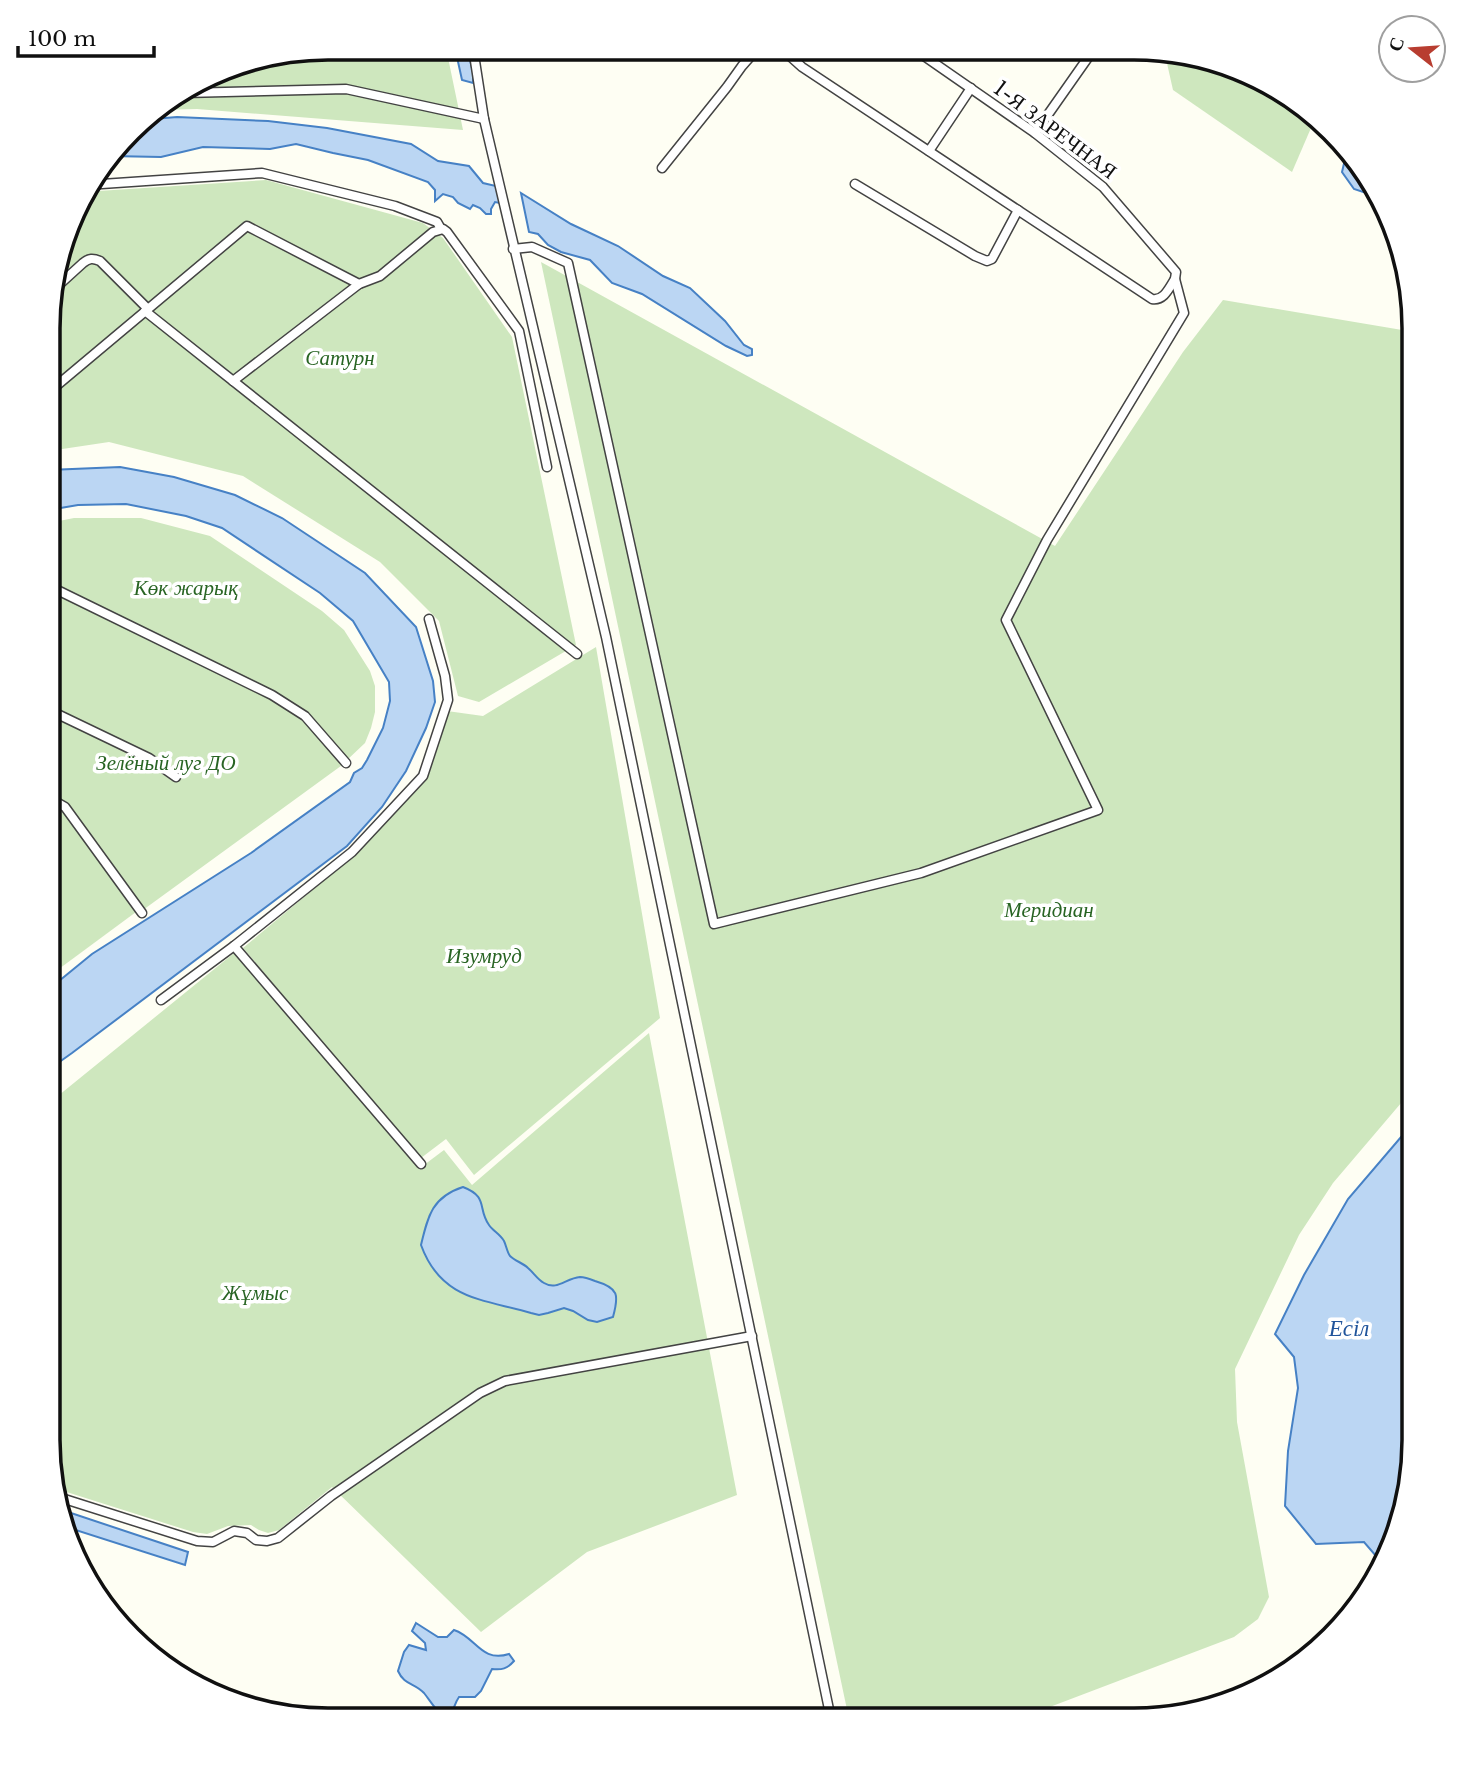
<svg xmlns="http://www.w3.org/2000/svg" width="1461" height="1767" viewBox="0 0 1461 1767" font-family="'Libre Baskerville',serif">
	<rect width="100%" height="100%" fill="#fefef3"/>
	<g fill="#cee7be">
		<polygon points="328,47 446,48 463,130 197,109 155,110 237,62"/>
		<polygon points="1164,50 1170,50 1289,95 1314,121 1292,172 1173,90"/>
		<polygon points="266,180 423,223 443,238 512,337 576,645 479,702 458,696 439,621 380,562 243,476 109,442 49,451 50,291 83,192"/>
		<polygon points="541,262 1055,546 1183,352 1223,300 1414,332 1413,1089 1333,1183 1299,1235 1235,1369 1237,1422 1269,1597 1258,1619 1234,1637 1034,1713 1011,1719 849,1719"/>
		<polygon points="74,518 141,518 210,536 322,611 344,630 370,671 375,686 375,712 371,728 365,743 346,761 305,714 49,584 49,523"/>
		<polygon points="49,589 272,698 304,717 345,763 143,910 67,806 49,798"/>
		<polygon points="596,647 660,1018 474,1175 446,1139 421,1158 243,948 352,857 426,777 447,711 483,716"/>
		<polygon points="49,804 57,805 63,810 136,912 48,977"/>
		<polygon points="239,949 420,1168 444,1150 472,1185 649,1033 737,1495 587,1552 481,1632 332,1487 279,1530 268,1533 259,1530 251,1525 228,1526 207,1534 193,1532 54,1488 47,1439 48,1104"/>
	</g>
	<g fill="#bbd6f3" stroke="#4681c5" stroke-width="2">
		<polygon points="455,48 467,48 473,72 473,83 462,80"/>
		<polygon points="177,117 268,121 327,128 411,144 438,161 469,166 483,183 496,186 500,203 495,202 491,209 491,214 486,214 480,208 473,205 470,209 458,203 453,197 443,194 435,201 435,190 428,182 368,160 333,153 296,144 270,149 203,147 161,157 111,156 141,120"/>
		<polygon points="1346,155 1376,187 1377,191 1369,194 1354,189 1342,172"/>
		<polygon points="521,193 571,224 618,246 663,276 690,288 725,321 744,345 752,349 752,355 747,356 726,346 642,294 612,283 590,260 561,252 548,245 538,234 529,232"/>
		<polygon points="120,467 174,477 235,495 282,518 365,573 416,627 433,681 435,702 426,728 406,771 382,807 347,846 72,1053 48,1070 48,990 92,954 251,853 350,782 354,773 362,768 367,760 383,728 390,701 389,682 353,621 320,593 222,528 186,516 126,504 78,505 49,510 49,470"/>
		<polygon points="1413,1123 1413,1458 1399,1530 1382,1563 1364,1542 1316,1544 1285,1506 1288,1451 1298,1388 1294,1357 1275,1334 1304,1275 1348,1199"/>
		<path d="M463,1187C489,1197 477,1208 489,1225C493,1231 500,1234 504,1241C506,1245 507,1252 510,1256C515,1261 523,1263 528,1268C534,1273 537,1279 544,1283C557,1291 566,1278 580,1277C585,1277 590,1279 595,1281C619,1288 619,1295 613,1317L597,1322L588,1320L573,1311L564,1308L548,1313L539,1315L531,1313C483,1299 441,1300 421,1245C428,1216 432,1197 463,1187Z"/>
		<polygon points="56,1508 188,1552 185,1565 63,1526"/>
		<path d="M416,1623L438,1637H447L454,1630C476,1637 481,1663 509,1654L514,1661C507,1669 502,1670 492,1669L481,1691L475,1697H459C454,1704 454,1711 448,1718C436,1712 432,1703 424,1693C415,1683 404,1685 398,1671L404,1652L409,1645L426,1650L425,1643L412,1631Z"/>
	</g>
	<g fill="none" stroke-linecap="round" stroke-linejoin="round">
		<defs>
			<g id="minor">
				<polyline points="473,48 484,119 606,637 831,1719"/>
				<path d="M782,49L802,67L1152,299C1164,301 1169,288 1175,279"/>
				<polyline points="184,93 346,89 484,119"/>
				<polyline points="1035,133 1094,49"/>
				<polyline points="929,151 971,88"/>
				<polyline points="662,168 727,87 742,66 757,49"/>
				<polyline points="855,184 975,256 987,261 992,259 1018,210"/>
				<polyline points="87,185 262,173 395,206 437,222 441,229"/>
				<polyline points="513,249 532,247 568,263 714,924 921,873 1098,810 1006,620 1047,540 1184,313 1175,279 1176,272 1103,187 1035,133 914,49"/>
				<path d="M50,293L83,263C89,258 93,258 100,261L148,309"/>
				<polyline points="145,311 577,654"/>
				<polyline points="233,381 359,284 380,276 433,232 443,229 447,232 519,331 547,467"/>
				<polyline points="49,392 247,226 359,284"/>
				<polyline points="49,586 272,695 305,716 346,763"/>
				<polyline points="49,710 149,758 176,777"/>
				<polyline points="49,801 58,803 65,807 142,913"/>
				<polyline points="234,946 421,1164"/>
				<polyline points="161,1000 234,946 352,852 423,776 448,700 445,676 429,619"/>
				<polyline points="55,1496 197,1541 213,1542 234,1531 247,1533 256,1540 267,1541 278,1538 331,1496 480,1393 505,1381 752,1336"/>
			</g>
		</defs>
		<use href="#minor" stroke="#434343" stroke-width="11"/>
		<use href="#minor" stroke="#fff" stroke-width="8"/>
	</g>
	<g text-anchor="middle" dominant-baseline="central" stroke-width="7" stroke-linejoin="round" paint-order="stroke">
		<g font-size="21" fill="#101010" stroke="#fff">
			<text transform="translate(1055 130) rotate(37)">1-Я ЗАРЕЧНАЯ</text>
		</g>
		<g font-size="21" font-style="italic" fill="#286423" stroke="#fff">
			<text x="340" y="358">Сатурн</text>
			<text x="186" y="588">Көк жарық</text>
			<text x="166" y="763">Зелёный луг ДО</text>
			<text x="1049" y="910">Меридиан</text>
			<text x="484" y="956">Изумруд</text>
			<text x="255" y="1293">Жұмыс</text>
		</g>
		<g font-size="23" font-style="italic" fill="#20549b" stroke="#fff">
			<text x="1349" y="1328">Есіл</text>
		</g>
	</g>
	<path d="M0 0H1461V1767H0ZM328 60H1134A268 268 0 0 1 1402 328V1440A268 268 0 0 1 1134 1708H328A268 268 0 0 1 60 1440V328A268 268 0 0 1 328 60Z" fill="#fff" fill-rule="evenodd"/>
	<path fill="none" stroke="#101010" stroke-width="3.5" d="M328 60H1134A268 268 0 0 1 1402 328V1440A268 268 0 0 1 1134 1708H328A268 268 0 0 1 60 1440V328A268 268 0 0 1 328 60Z"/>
	<g transform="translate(1412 49) rotate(287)"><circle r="33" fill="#ffffff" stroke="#9f9f9f" stroke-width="2"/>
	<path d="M0-5L12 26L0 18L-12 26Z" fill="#b83d30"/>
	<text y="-10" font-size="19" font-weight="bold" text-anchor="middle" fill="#101010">С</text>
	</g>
	<path d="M18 46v10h136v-10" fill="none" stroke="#101010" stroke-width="3.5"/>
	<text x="28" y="46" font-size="21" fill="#101010" stroke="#ffffff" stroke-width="5" paint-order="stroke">100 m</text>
</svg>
